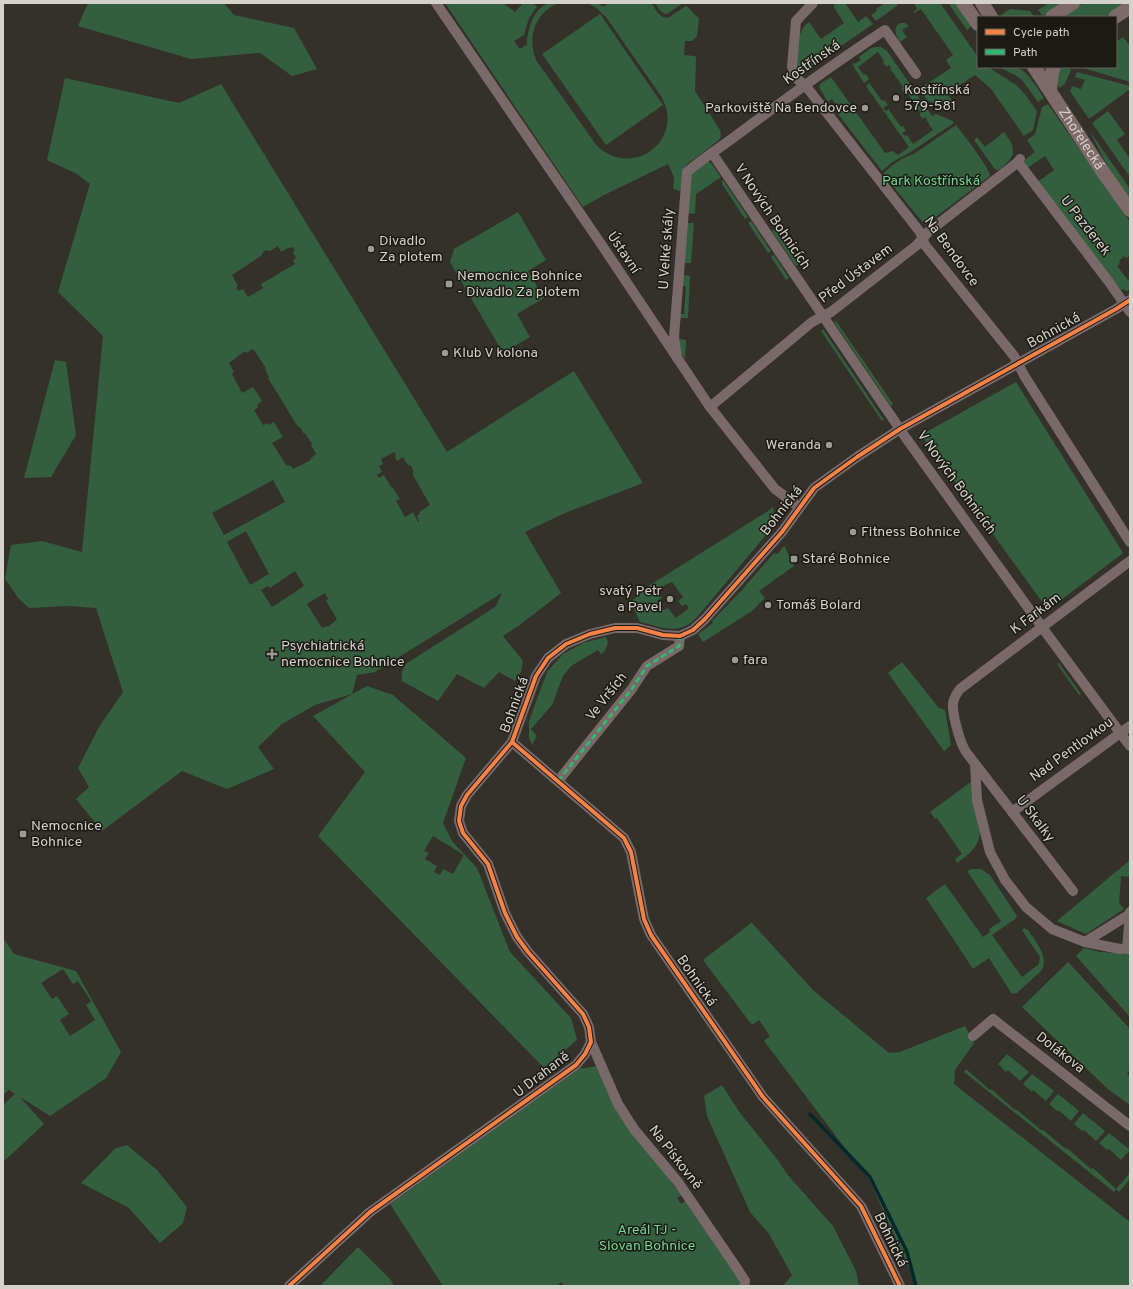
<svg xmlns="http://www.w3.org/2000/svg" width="1133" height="1289" viewBox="0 0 1133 1289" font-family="Overpass,sans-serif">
	<rect width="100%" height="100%" fill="#34302a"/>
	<g fill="#345f3e" fill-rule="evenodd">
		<polygon points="88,3 224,3 234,15 294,28 317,69 292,76 260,53 191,59 78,26"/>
		<path d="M445,3H503L515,12L523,3H533L537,7L529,18L524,35L514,41L520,49L526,45L527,46C527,31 532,12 546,4C550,2 555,3 559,3C535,12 527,37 536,60L597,146C634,180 686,139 661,96L606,17L595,7L587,3H598L603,7L609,3H651C656,9 659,18 668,18L686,6L688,7L699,19L697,36L692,41H685L684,55L694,56L696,57L695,91L720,130L721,137L718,141L686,165L680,191L673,189L674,177L668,164L604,195L583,207Z"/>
		<path d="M655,3H683L667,14C661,14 658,8 655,3Z"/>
		<path d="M837,3H845L858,22L866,16L873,24L803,72C801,71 799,70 797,68C794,63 798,38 801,32C802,28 805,25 809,22L821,39L844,23L833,6Z"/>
		<polygon points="885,3 897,3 898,5 876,21 871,15 877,11 876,9"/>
		<polygon points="914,3 940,3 978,57 978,67 988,67 1016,85 1024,93 1037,111 1033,130 1024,136 991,89 975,75 947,93 956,107 951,110 928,101 919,89 951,68 946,60 953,55 921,9 914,13 913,12 917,9"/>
		<polygon points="948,3 956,3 972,26 967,30"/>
		<polygon points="1049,3 1060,3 1043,16 1038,10"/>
		<polygon points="1083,3 1125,3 1105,17 1063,17"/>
		<polygon points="1010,9 1030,11 1034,17 1003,17 1001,15"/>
		<polygon points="600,14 663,105 606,145 542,54"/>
		<path d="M900,23H905L909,26L902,30L907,37L900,42C896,35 892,29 900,23Z"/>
		<polygon points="1123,37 1130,46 1130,51 1129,52 1130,54 1130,82 1080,67 1116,67 1116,42"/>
		<polygon points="876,47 881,47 887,51 932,116 936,114 953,121 954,123 912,151 891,163 882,171 838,114 841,111 832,99 828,102 819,87 821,83 831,77 885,153 893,151 898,155 909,147 866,86 871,82 870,84 882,101 884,100 888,105 883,108 886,111 890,108 889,110 901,127 903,126 906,131 902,133 905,136 908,134 907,135 913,144 933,130 927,121 925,122 927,120 925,117 923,119 919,114 921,113 909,95 906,96 909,94 907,91 904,93 901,88 903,87 891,70 889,71 891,68 889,65 886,67 883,62 884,61 878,52 858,67 864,75 866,74 869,79 864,83 854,67 852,62 854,64 861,60 859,57 871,48"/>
		<path d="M999,67C1004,67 1011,66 1016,67C1029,72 1037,88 1044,98L1038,102L1022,80L1015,75Z"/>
		<polygon points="1059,67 1069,67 1071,70 1065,84 1059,88 1057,82"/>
		<polygon points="1077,72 1130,86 1130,89 1089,119 1070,91 1072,86 1081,89 1085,80 1075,77"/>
		<path d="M65,78L179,103L221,84L447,452L574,371L643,483L565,513L525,532L561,593L521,624L503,636L523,661L521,672L515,681L499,672L484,688L457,674L438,701L402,681C401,673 402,669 407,663L489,611L496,606L502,593L375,672L357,675L352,694L315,705L282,724L258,747L274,769L227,789L182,771L102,831L76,799L89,787L78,768L99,727L123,692L96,608L67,606L29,608L19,599L5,579L11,545L42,541L82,552L103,336L58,292L90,184L77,174L47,160ZM278,246L281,252L290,247V248L293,247L295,250L293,252L296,258L293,260L295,264L261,284L263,288L248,297L243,289L238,291L236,288L238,286L232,275L261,256L263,252L267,250L270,251ZM253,349L266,368L265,369L269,377L268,378L298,427H300L304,434L305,433L312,444L311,445L316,454L310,459L311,460L293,469L290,465L287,466L272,443L283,437L274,422L269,425L268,423L263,425L254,410L258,407L257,405L262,401L253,387L242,393L232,374L234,372L229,363L245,351L246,353ZM394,452L396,455L395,457L397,461L403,457L408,465L411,466L413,470V475L430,505L419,512L420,514L417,516L419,521L418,522L413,512L405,517L396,501L400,499L392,487H391L384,475L379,478L377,475L382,472L379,466L383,464L381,459ZM273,480L285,502L224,535L212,513ZM246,531L269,574L250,585L227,542ZM295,571L304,586L272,607L261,590L268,586L270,588ZM325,593L328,599L326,601L337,619L328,627L327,626L322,628L307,604Z"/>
		<polygon points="1048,104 1130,222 1130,256 1126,258 1124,256 1119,261 1120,263 1117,266 1128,280 1130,278 1130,290 1126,291 1123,289 1121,290 1036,183 1054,170 1045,156 1026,169 1024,162 1026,159 1035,152 1027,140 1035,134 1042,107"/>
		<polygon points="1108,111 1125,134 1117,140 1130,159 1130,177 1092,123"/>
		<path d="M956,125C962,133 990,168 990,176L925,225L883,174C889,167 904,156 914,154Z"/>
		<polygon points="1089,130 1130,189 1130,198 1109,169"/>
		<path d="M1004,132L1012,144L1013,154C1011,159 1002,170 997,170C996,170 995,169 994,168L974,140L977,137L985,147Z"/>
		<polygon points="708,161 712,164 721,177 696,194 695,214 687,213 691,176 695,168"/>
		<polygon points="723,180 748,217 745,219 722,184 722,180"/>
		<polygon points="518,212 546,260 528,271 544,298 517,314 530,337 503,353 450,262 454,249"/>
		<polygon points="751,221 771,251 768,253 748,223"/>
		<polygon points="687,223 694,223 691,263 684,263"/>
		<polygon points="775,229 799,264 796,266 772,231"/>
		<polygon points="774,255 789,278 786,280 771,257"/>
		<polygon points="683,275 690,276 688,318 680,318 680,314 684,314 686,286 682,286"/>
		<polygon points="836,321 893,404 891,406 834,322"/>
		<polygon points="823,329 884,420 882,421 821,331"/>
		<polygon points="679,339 686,340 685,359 681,354"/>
		<polygon points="55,360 66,362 76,435 51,477 24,478"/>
		<polygon points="1016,382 1123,553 1048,610 921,435"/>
		<path d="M773,507L775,524L698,616C694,620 690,624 685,626C671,633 654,625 640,622L633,607L632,601L650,585L768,511ZM672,582L683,597L678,601L682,606L686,604L689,608L676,618L668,608L663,610L657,601L662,598L657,591L661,587Z"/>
		<polygon points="783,547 785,547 794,566 759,591 765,598 752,611 703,642 698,634 713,623 712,621 741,591 774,553 778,554"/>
		<polygon points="606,637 608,642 605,651 601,654 598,650 571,666 563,676 552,705 531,729 537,736 532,745 529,738 529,721 547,672 563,654 574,648 583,643"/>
		<polygon points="902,662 939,708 945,710 951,745 944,751 888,673"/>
		<polygon points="1059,663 1081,694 1079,695 1057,664"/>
		<path d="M367,686L393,695L466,758L443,823L452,841L477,868L510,952L571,1018L577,1040L544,1068L318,836L365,772L313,716ZM433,836L464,855L453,874L443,869L440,875L434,872L437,866L425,859L429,853L424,851Z"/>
		<path d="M972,781L980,833C978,848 969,854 957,863L955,859L962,854L937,818L935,819L930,812Z"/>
		<polygon points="1130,860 1130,877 1121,876 1119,903 1124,909 1086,934 1057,921"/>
		<path d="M972,869H981L990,875L1017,916L1015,919L992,935L1022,977L1039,964L1040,957L1022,930L1024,928L1028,930C1035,941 1049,956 1042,970L1017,993L1012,994L989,958L973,969L926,898L945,884L983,937L990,932L989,929L1001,921L967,871Z"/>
		<polygon points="751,922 813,990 889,1053 900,1052 965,1026 974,1043 955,1070 954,1084 1130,1222 1130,1286 917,1286 870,1181 764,1041 770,1036 759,1020 752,1025 703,960 750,924"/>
		<path d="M3,938L14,954L76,971L121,1052L106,1078L50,1116L20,1097L44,1124L3,1162V1105L15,1094L9,1090L3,1095ZM63,969L73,984L78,981L91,1001L86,1005L95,1020L70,1036L60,1020L69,1014L57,996L52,999L41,983Z"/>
		<polygon points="1084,948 1100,952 1130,954 1130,1017 1076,956"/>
		<polygon points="1068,962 1130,1029 1130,1070 1127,1073 1130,1077 1130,1105 1109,1090 1022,1007"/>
		<polygon points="1007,1054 1029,1072 1020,1081 1008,1070 1006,1072 998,1064"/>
		<polygon points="603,1065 629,1122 674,1174 669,1179 681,1195 677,1198 681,1204 685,1201 739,1278 740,1286 564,1286 561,1282 558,1285 558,1286 443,1286 390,1204 579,1069"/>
		<polygon points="966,1069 990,1090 991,1089 1015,1110 1016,1109 1041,1130 1042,1129 1066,1149 1067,1148 1091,1169 1093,1168 1116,1189 1130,1173 1130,1179 1119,1192 1116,1189 1114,1192 964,1072"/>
		<polygon points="1032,1074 1054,1091 1046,1101 1033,1090 1032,1092 1023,1084"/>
		<polygon points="722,1085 740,1113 777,1159 787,1174 833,1226 856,1271 859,1286 783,1286 792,1275 769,1234 750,1212 707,1116 704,1096"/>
		<polygon points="1058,1094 1079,1111 1071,1121 1058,1110 1057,1111 1049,1104"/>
		<polygon points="1083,1113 1105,1131 1096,1141 1084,1130 1082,1131 1074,1124"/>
		<polygon points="1109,1133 1130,1150 1121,1160 1109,1149 1107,1150 1099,1143"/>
		<polygon points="127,1145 157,1170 187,1207 183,1223 160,1243 129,1208 81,1183 116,1148"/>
		<polygon points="358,1247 391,1280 394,1286 320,1286"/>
	</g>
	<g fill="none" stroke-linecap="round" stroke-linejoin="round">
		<polyline stroke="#05282d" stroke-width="3.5" points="810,1114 870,1177 907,1252 916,1286"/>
		<g stroke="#7a696b" stroke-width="10">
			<polyline points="436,3 597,238 710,407 775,489 799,507"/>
			<polyline points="813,3 796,21 792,66 794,74 797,79 805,85 920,232 925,245 1014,356 1025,377 1130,542"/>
			<polyline points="712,153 906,438 1047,634 1130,746"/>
			<polyline points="1018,162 1109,282 1130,312"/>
			<path d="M677,358L674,337L687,172C704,157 723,146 741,132C788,97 836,62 885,30L916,74"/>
			<polyline points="710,407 812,322 831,312 917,245 928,232 1013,166 1018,162 1020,159"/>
			<polyline points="512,742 624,838 631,852 644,919 651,935 763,1097 861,1206 900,1286"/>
			<polyline points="975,765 977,800 990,852 1005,880 1026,907 1052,929 1085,942 1120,949 1130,948"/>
			<polyline points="558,781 631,690 647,666 679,646 680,636"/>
			<polyline points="1012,812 1130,726"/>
			<path d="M1073,891L966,752C960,743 952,714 953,703C954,698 956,694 960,689L1130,561"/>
			<polyline points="1085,942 1130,914 1130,912"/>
			<polyline points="1127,949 1130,914"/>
			<polyline points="973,1036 993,1019 1130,1126"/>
			<polyline points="591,1042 618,1104 634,1129 678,1182 734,1264 745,1281 744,1286"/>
			<polyline points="289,1286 370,1212 576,1065 585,1054 591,1042 589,1027 583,1014 528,952 517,937 505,913 488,864 463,833 459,821 461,806 467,795 512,742 536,676 548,658 566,644 590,634 615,628 637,628 663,635 680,636 693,630 705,619 782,532 814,488 857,457 900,429 1116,309 1130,300"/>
		</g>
		<g stroke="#7d6a6b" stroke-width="14">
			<polyline points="963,3 978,24"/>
			<polyline points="982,3 991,17"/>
			<polyline points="1052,17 1073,3"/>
			<polyline points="1115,17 1130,7"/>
			<path id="s1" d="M1034,67L1103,172L1130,210"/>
			<polyline points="1050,90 1052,72 1054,67"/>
		</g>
		<polyline stroke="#33b770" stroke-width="3" stroke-dasharray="6 3" stroke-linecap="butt" points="558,781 631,690 647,666 679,646 680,636"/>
		<defs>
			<g id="cycleway">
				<polyline points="512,742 624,838 631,852 644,919 651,935 763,1097 861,1206 900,1286"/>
				<polyline points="289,1286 370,1212 576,1065 585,1054 591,1042 589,1027 583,1014 528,952 517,937 505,913 488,864 463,833 459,821 461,806 467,795 512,742 536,676 548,658 566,644 590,634 615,628 637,628 663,635 680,636 693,630 705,619 782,532 814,488 857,457 900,429 1116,309 1130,300"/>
			</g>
		</defs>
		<use href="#cycleway" stroke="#1c1a15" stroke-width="6"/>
		<use href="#cycleway" stroke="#f48246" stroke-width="4"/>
	</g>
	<g fill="#9d9993" stroke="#1c1a15" stroke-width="1.5">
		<circle cx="896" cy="98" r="4"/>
		<circle cx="865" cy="108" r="4"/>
		<circle cx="371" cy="249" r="4"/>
		<rect x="445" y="280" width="8" height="8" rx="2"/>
		<circle cx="445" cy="353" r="4"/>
		<circle cx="829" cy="445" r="4"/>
		<circle cx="853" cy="532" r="4"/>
		<rect x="790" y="555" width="8" height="8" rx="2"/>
		<circle cx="670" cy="599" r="4"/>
		<circle cx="768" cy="605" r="4"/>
		<path d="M270 648h4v4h4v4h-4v4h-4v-4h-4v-4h4z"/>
		<circle cx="735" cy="660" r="4"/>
		<rect x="19" y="830" width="8" height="8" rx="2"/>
	</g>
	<g text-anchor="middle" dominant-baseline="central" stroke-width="3" stroke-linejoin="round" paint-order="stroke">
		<g font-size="14" fill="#d5d1cb" stroke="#1c1a15">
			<text transform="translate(812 63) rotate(-35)">Kostřínská</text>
			<text stroke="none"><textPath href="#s1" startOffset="86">Zhořelecká</textPath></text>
			<text transform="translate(772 217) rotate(56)">V Nových Bohnicích</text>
			<text transform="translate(1085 226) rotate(52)">U Pazderek</text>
			<text transform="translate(667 249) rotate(-86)">U Velké skály</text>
			<text transform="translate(951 252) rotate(54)">Na Bendovce</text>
			<text transform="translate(623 253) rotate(56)">Ústavní</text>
			<text transform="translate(856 274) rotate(-37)">Před Ústavem</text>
			<text transform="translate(1054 331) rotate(-29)">Bohnická</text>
			<text transform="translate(956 483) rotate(54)">V Nových Bohnicích</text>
			<text transform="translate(782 511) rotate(-52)">Bohnická</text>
			<text transform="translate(1036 614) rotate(-37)">K Farkám</text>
			<text transform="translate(607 697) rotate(-52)">Ve Vrších</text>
			<text transform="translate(515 705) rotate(-70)">Bohnická</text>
			<text transform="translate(1072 750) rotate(-36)">Nad Pentlovkou</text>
			<text transform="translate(1035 819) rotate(53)">U Skalky</text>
			<text transform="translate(696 981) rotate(55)">Bohnická</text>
			<text transform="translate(1060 1053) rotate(38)">Dolákova</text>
			<text transform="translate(542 1075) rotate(-37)">U Drahaně</text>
			<text transform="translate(675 1158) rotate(52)">Na Pískovně</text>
			<text transform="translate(890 1240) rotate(64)">Bohnická</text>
		</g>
		<g font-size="14" fill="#d5d1cb" stroke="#1c1a15" text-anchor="start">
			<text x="904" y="90">Kostřínská<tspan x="904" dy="16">579-581</tspan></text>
			<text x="857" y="108" text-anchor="end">Parkoviště Na Bendovce</text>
			<text x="379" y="241">Divadlo<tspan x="379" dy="16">Za plotem</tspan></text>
			<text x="457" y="276">Nemocnice Bohnice<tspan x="457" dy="16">- Divadlo Za plotem</tspan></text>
			<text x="453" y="353">Klub V kolona</text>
			<text x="821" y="445" text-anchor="end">Weranda</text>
			<text x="861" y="532">Fitness Bohnice</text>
			<text x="802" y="559">Staré Bohnice</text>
			<text x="662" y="591" text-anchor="end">svatý Petr<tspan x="662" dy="16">a Pavel</tspan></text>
			<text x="776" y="605">Tomáš Bolard</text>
			<text x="281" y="646">Psychiatrická<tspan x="281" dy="16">nemocnice Bohnice</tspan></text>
			<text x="743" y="660">fara</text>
			<text x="31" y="826">Nemocnice<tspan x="31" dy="16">Bohnice</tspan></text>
		</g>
		<g font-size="14" fill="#74d78f" stroke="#1c1a15">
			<text x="931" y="181">Park Kostřínská</text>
			<text x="647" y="1230">Areál TJ -<tspan x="647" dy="16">Slovan Bohnice</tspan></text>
		</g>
	</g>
	<rect width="1133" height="1289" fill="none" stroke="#d5d1cb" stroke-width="8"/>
	<rect x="977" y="16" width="140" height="52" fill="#1c1a15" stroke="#66635e"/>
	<rect x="985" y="29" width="20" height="6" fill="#f48246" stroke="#66635e"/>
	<text x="1013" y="36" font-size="12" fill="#d5d1cb">Cycle path</text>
	<rect x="985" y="49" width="20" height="6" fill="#33b770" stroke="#66635e"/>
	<text x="1013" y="56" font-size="12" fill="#d5d1cb">Path</text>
</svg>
